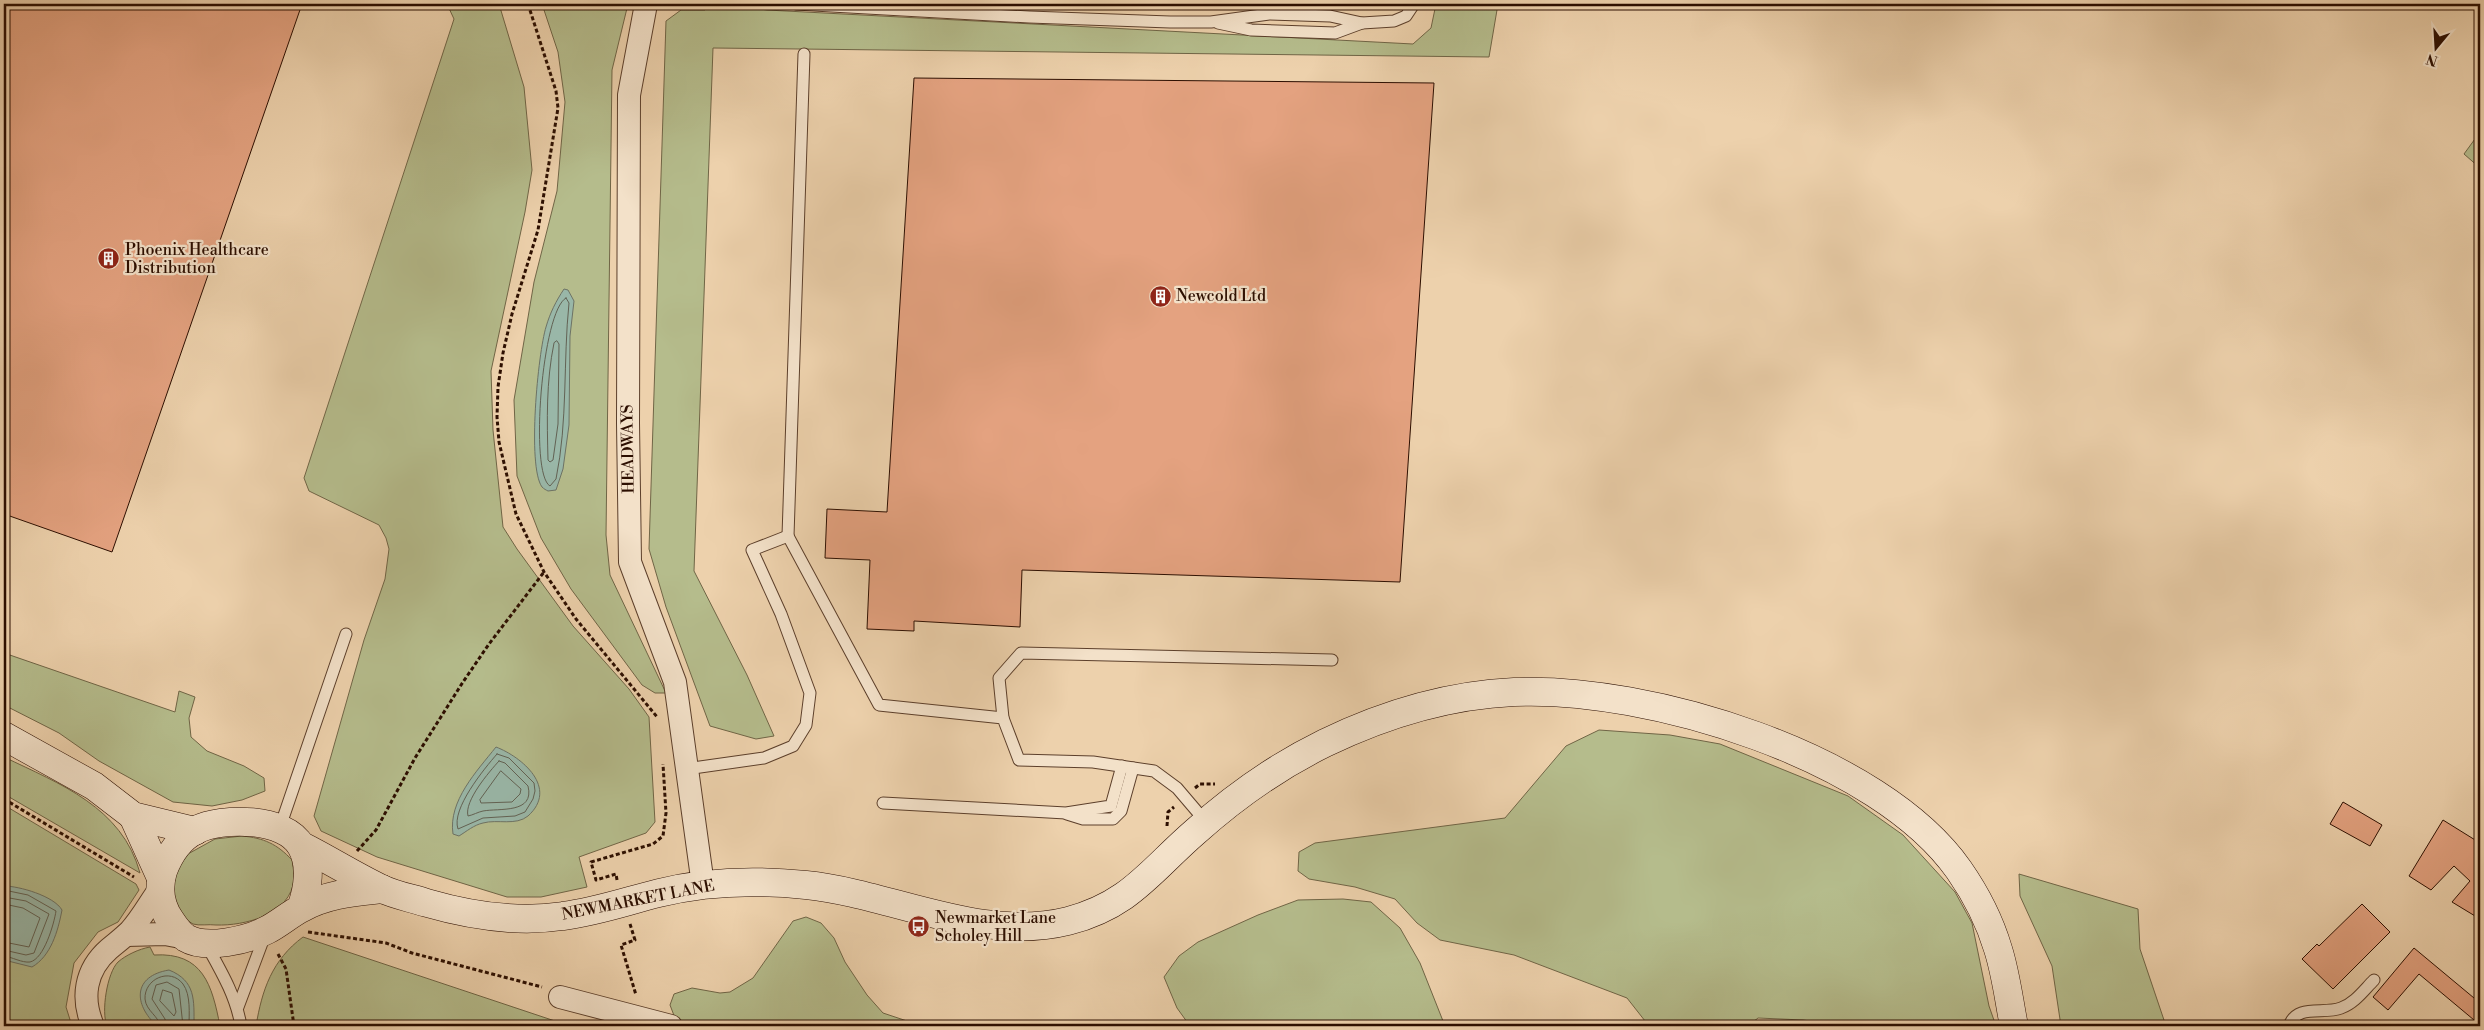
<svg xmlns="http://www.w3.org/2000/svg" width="2484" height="1030" viewBox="0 0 2484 1030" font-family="'Libre Bodoni',serif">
	<rect width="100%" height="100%" fill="#edd1ac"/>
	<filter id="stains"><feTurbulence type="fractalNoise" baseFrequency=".004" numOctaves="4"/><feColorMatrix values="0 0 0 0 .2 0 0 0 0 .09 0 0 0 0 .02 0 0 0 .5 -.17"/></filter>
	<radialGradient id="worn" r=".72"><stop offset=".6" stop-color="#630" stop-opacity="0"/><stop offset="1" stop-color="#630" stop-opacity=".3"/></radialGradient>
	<g fill="#b5bc8c" stroke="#706546">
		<polygon points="447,4 499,4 524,87 532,170 525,212 491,371 493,430 503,527 517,549 573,626 629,689 649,717 655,822 646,833 579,857 587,887 541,897 507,897 377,857 321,831 314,816 364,640 385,579 389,549 386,538 379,525 309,491 304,478 454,19"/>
		<polygon points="542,4 628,4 612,70 606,535 610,575 666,693 655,693 642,685 571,589 541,538 517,476 514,400 534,282 557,191 565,102 558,52"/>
		<polygon points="706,4 729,4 767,10 1413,44 1431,28 1436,4 1485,7 1485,4 1498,4 1489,57 713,48 694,571 747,675 774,736 756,739 710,726 666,607 649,549 666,21 681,10 705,10"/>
		<polygon points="2480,132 2480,168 2464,154"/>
		<polygon points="4,653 175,712 179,691 195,697 189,718 191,737 207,751 244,766 264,778 265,791 242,800 212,806 173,802 99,761 59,733 4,705"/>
		<polygon points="1599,730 1670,735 1720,744 1848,796 1903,835 1955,892 1972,923 1989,1006 1996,1026 1847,1026 1803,1020 1758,1018 1748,1026 1649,1026 1627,998 1514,955 1440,940 1417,923 1395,899 1355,887 1309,879 1298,871 1299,852 1315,843 1505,818 1566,746"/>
		<path d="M4,757C60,784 122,807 140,873L4,794Z"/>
		<polygon points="4,805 136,884 139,890 118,922 98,932 74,963 66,1007 72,1026 4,1026"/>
		<path d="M242,836C264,838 277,844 292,860C293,866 294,873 294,879C291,915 244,926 216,925C209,924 199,926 193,924C180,918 172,898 166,887L177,860L215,839Z"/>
		<polygon points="2019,874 2138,909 2140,949 2166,1026 2061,1026 2052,966 2020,896"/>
		<polygon points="1343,899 1371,902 1400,928 1420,963 1445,1026 1190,1026 1177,1008 1164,977 1179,956 1198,942 1258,915 1298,900"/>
		<polygon points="806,917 821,923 834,938 845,962 867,995 883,1013 916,1024 943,1026 678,1026 670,1005 674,994 692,988 720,993 730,992 753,978 793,921"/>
		<path d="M303,937L555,1021V1026H256C262,990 272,960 303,937Z"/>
		<path d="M150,947L154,955C203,952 212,985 220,1026H107C101,1012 107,973 118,962C126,955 139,949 150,947Z"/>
	</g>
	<g fill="#99b7a8" stroke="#6d7365">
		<path d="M564,289L568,290L574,301L570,336L569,425L563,469L556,490L548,491C546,490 544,489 542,487C527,466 538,353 546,327C550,313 556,301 564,289Z"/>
		<path d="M496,747C522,757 559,788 528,816C516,826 497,819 483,823C474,825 467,831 459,836L453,834C448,801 477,771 496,747Z"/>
		<path d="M4,886C19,886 54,896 62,910C58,931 51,956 32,967L4,960Z"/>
		<path d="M169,970C196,981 194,1000 194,1026H157C133,1004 133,976 169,970Z"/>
	</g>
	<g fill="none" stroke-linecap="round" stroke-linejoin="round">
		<g stroke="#626254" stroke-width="1">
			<path d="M566,298L569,303C563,361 568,421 556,479L550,486C529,474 542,310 566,298Z"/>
			<path d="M557,341L559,344L558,424L553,460L550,462L548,460C547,420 546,382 554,343Z"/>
			<path d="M497,754L509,758L534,783L535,791L533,799L525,812L515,816L483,818L458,829C451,809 484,769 497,754Z"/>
			<path d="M499,761L505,763L528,786C535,814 499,808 483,811C478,812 473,815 468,816C464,801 489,772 499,761Z"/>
			<polygon points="501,771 521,789 520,794 512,802 481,803 480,800"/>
			<path d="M4,890L28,895L56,911C54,924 44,959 30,962C22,963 12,957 4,956"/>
			<polyline points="4,897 26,901 49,914 34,953 26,955 4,950"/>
			<polyline points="4,904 23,908 40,918 29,947 4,942"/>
			<polygon points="163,990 172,993 176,1012 174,1016 160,1001"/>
			<path d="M160,1026C159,1016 146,1011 145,999C144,979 170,967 183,984C191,995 189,1014 189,1026"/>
			<polyline points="166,1026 165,1019 152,999 156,985 167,982 179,989 183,1026"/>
		</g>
	</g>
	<g fill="#e4a280" stroke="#2c0e00">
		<polygon points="4,4 302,4 112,552 4,514"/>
		<polygon points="914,78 1434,83 1400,582 1022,570 1020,627 914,621 914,631 867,629 870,560 825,558 827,509 887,512"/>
		<polygon points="2343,802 2382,825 2370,846 2330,824"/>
		<polygon points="2443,820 2480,843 2480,919 2452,902 2470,881 2454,866 2431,890 2409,876"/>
		<polygon points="2362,904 2390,932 2333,989 2302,959 2317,944 2319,946"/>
		<polygon points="2414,948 2480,1003 2480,1025 2419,974 2388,1010 2373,997"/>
	</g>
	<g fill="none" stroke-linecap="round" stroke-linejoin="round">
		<defs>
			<g id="lane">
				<polyline points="796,4 1029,17 1170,22 1211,22 1269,14 1330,16 1362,23"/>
				<polyline points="1218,23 1251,30 1335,33 1362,23 1394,21 1406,16 1414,4"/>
				<polyline points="788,536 804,54"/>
				<polyline points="1003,718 999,678 1021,653 1332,660"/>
				<polyline points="686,769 764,758 793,746 806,725 810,693 781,614 752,550 788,536 879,705 1003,718 1019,760 1093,762 1154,771 1177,788 1206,822"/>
				<polyline points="883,803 1066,813 1111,806 1122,766"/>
				<polyline points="1067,814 1083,819 1113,819 1121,811 1133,768"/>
				<polyline points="279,830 346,634"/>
				<path d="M206,944C221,971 236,996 241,1026"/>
				<polyline points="238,1007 265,935"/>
				<path d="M2289,1026C2297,1003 2323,1015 2341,1008C2355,1003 2364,990 2374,980"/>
			</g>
			<g id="street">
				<polyline points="646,4 629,95 628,423 630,562 675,682 703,885"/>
				<polyline points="126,935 165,934 186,938"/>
				<polyline points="560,997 671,1026"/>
				<path d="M93,1026C81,998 85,970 109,949C116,943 123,938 130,931C141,919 149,904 159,890"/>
			</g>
			<g id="secondary">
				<polyline points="4,736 94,786 133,816 195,831"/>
				<polyline points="133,816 161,878"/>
				<path d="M302,846C328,859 353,875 380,888C394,895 411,898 427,903C472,916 517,923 563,916C596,912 627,901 659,893C707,881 757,880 806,885C893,894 980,943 1068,921C1130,905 1150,871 1195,832C1234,797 1278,766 1325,743C1385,714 1447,695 1514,692C1648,686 1879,756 1959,870C1975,893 1990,922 1998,949C2006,974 2009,1001 2014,1026"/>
				<path d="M301,908C308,890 312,864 301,846C285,817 222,817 196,830C180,838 169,855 163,871C158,888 160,906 171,921C175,927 180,934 186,938C206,950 248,940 267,930C279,924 290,914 302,908C327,894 355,892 382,889"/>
			</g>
		</defs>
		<use href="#lane" stroke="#5c3f2b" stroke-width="13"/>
		<use href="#street" stroke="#5c3f2b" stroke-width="24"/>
		<use href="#secondary" stroke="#2c0e00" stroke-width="29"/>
		<g stroke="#2c0e00" stroke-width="3" stroke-dasharray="4 2.5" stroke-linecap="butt">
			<polyline points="528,4 556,91 558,108 538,230 512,314 503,353 498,387 497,417 499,442 516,514 544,572 576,619 658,718"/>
			<polyline points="1195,788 1200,784 1215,784"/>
			<polyline points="4,799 134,877"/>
			<polyline points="1167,826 1168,812 1174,807"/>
			<polyline points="357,851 376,830 415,758 463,682 489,644 544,572"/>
			<polyline points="617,880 616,874 596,880 591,862 653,844 663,836 666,813 663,764"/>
			<polyline points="630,924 635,940 621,945 636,995"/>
			<polyline points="308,932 386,943 412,953 542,987"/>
			<polyline points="278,954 286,969 294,1026"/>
		</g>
		<use href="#lane" stroke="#f3e1c9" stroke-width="11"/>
		<use href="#street" stroke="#f3e1c9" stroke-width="22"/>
		<use href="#secondary" stroke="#f3e1c9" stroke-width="28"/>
	</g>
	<defs>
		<symbol id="building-disc" viewBox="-11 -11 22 22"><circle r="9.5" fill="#8f2418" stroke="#f3e1c9"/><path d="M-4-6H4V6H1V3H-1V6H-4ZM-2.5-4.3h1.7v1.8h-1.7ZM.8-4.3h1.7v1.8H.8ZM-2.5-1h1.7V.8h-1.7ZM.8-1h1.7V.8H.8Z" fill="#fff"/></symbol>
		<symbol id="bus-disc" viewBox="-11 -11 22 22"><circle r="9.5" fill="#8f2418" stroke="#f3e1c9"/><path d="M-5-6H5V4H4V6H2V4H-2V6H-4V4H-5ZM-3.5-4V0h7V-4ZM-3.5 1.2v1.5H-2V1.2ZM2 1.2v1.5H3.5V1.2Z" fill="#fff"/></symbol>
	</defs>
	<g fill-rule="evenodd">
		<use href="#building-disc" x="96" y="246" width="25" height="25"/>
		<use href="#building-disc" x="1148" y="284" width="25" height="25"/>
		<use href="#bus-disc" x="906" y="914" width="25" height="25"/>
	</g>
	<g text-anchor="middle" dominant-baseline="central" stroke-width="4.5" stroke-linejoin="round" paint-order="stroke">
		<g font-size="16" fill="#2c0e00" stroke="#f3e1c9" text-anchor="start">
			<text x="125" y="250">Phoenix Healthcare<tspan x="125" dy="18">Distribution</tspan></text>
			<text x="1176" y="296">Newcold Ltd</text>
			<text x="935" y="918">Newmarket Lane<tspan x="935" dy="18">Scholey Hill</tspan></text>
		</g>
		<g font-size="16" fill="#2c0e00" stroke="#f3e1c9">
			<text transform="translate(628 449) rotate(-91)">HEADWAYS</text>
			<text transform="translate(638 900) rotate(-11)">NEWMARKET LANE</text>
		</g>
	</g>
	<rect width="2484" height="1030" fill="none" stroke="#edd1ac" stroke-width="20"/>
	<rect x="5" y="5" width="2474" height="1020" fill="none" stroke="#2c0e00" stroke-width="2.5"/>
	<rect x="10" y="10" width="2464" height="1010" fill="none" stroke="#2c0e00"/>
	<g transform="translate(2436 48) rotate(198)" stroke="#f3e1c9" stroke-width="4" paint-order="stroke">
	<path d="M0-4L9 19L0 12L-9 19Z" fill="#2c0e00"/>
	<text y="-8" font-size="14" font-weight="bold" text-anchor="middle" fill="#2c0e00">N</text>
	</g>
	<rect width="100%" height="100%" filter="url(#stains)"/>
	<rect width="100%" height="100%" fill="url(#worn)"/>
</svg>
